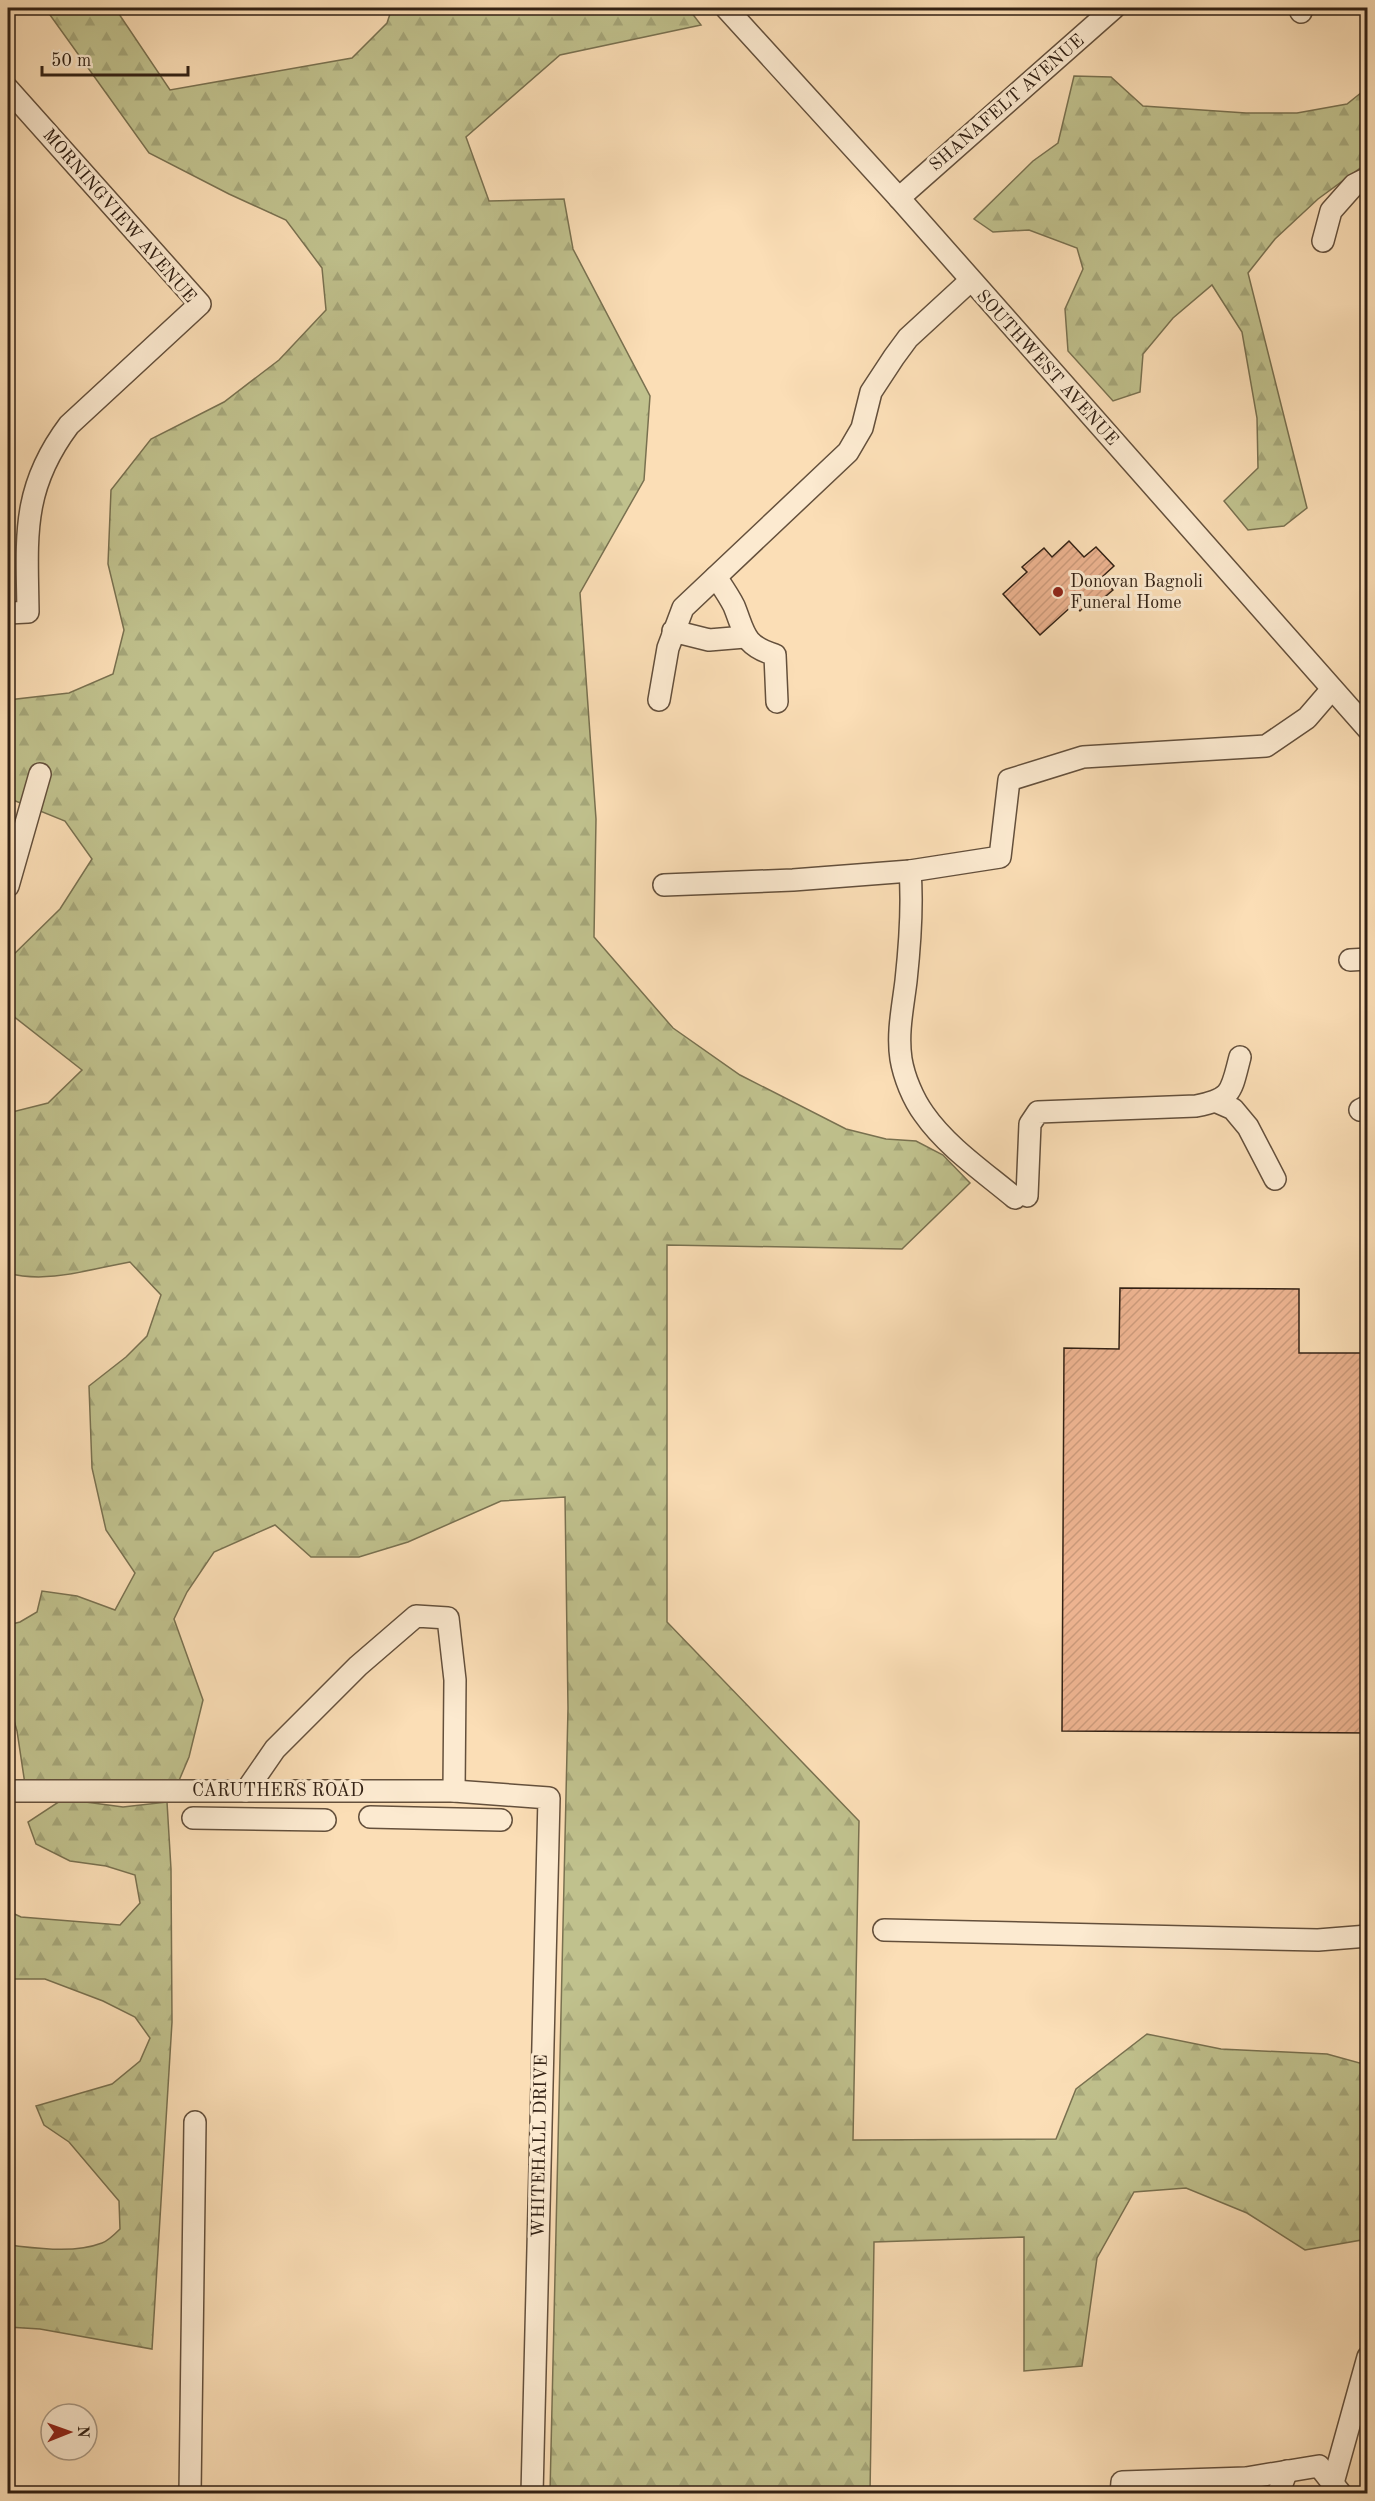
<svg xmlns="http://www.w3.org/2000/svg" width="1375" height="2501" viewBox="0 0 1375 2501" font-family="'Old Standard TT',serif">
	<defs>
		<pattern id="forest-firs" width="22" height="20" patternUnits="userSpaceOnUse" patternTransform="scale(1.5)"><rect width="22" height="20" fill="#c0c18d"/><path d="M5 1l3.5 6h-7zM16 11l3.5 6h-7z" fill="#a5a679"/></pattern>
		<pattern id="building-hatch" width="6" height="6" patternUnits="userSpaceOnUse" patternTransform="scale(1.5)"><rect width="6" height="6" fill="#edb390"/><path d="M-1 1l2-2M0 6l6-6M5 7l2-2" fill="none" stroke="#cc9a7b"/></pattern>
	</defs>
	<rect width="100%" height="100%" fill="#fbdeb6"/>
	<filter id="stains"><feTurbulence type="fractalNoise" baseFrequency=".00333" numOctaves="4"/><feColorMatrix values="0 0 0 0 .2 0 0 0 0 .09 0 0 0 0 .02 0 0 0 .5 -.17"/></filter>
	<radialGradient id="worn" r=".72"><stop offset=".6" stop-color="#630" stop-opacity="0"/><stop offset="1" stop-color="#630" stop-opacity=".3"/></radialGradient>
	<g fill="url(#forest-firs)" stroke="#797150" stroke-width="1.5">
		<path d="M45,8H115L170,90L352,58L387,23L392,8H688L701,25L560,55L466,137L489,201L564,199L573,249L650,396L644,480L580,593L596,819L594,937L673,1028L740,1075L846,1129L886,1139L916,1141L943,1155L970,1183L902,1249L667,1245V1622L859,1821L853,2140L1056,2139L1076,2089L1147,2034L1221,2049L1327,2054L1367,2065V2239L1305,2250L1247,2213L1186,2188L1134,2192L1097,2258L1082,2366L1024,2371V2237L874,2242L870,2493H550L568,1708L565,1497L501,1501L408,1542L359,1557H311L275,1525L214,1552L187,1592L174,1619L203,1700L189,1757L175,1790L26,1791L17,1731L8,1700V1625L20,1622L37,1612L42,1591L77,1596L115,1610L135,1573L106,1530L92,1468L89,1386L126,1357L147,1336L161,1295L130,1262C90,1269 47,1284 8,1273V1113L48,1103L82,1070L8,1012V960L60,909L92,859L65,821L8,798V700L69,693L113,674L124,630L108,564L111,490L151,439L224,402L279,360L326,310L322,268L286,220L229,194L149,153Z"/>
		<polygon points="1074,76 1111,77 1143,106 1246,113 1297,113 1347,104 1367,88 1367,163 1318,199 1275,239 1248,273 1307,508 1284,526 1248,530 1224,501 1258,468 1257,418 1242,332 1212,285 1173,318 1143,354 1140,392 1113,401 1068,351 1065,309 1083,269 1077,248 1029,230 993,232 974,219 1033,161 1058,143"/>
		<path d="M63,1799L123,1807L167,1802L171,1869L172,2022L152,2349L40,2329L8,2327V2245C37,2248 73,2254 102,2243C108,2241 115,2234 120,2229L119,2201L69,2142L44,2125L36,2106L112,2084L140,2061L150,2038L135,2017L103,2001L45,1979H8V1911L21,1917L120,1925L140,1903L135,1875L106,1866L70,1861L36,1844L28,1822Z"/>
	</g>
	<g fill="url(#building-hatch)" stroke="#322114" stroke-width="1.5">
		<polygon points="1069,541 1084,557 1096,547 1114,566 1102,577 1113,590 1099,602 1094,597 1080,611 1074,604 1040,635 1003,594 1027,572 1022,567 1044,548 1052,557"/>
		<polygon points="1120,1288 1299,1289 1299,1353 1368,1353 1368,1733 1062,1731 1064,1348 1119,1349"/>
	</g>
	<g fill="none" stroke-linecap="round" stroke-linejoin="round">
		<defs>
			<g id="minor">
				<polyline points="726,8 899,198 1368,729"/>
				<polyline points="1299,8 1301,12"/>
				<path d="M8,89L200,304L69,425C21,489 27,537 28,612L8,613"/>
				<polyline points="899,198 1114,8"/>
				<polyline points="1323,241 1331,211 1354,185 1368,178"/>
				<path d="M716,577C722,586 729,596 734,606C745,633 743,645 775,655L777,702"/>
				<polyline points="673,631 709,640 745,637"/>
				<polyline points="659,700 668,648 683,608 848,452 862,428 871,392 894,357 908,338 970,281"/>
				<path d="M910,871C913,908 910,944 906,981C903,1006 897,1033 901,1059C904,1077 913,1099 924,1114C947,1147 984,1172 1015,1198"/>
				<polyline points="664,885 793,880 910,871 1000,857 1009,780 1083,757 1266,746 1307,718 1332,689"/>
				<polyline points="8,886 40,774"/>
				<polyline points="1350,960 1368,959"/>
				<polyline points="1217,1102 1233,1109 1248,1127 1275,1179"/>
				<polyline points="1360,1110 1368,1106"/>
				<path d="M1027,1196L1030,1124L1038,1112L1196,1106C1233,1099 1231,1091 1240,1057"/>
				<polyline points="8,1791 454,1791 549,1798 532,2494"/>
				<polyline points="246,1791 275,1749 358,1666 416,1616 448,1618 455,1680 454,1791"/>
				<polyline points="370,1817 501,1820"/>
				<polyline points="193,1818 325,1820"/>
				<polyline points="884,1930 1318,1940 1368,1936"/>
				<polyline points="1333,2483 1368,2357"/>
				<polyline points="190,2494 195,2122"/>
				<polyline points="1121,2494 1122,2482 1246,2478 1319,2466 1341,2494"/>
				<polyline points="1278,2494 1287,2471"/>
			</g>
		</defs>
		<use href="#minor" stroke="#64503c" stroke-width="24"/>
		<use href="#minor" stroke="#fcead0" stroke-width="21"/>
	</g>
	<circle fill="#8f2418" stroke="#fcead0" stroke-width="2" cx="1058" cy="592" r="6"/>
	<g text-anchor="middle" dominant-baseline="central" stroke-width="6" stroke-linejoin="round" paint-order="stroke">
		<g font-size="18" fill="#322114" stroke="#fcead0">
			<text transform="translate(1007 103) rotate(-41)">SHANAFELT AVENUE</text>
			<text transform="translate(119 216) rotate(49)">MORNINGVIEW AVENUE</text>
			<text transform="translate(1047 368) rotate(48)">SOUTHWEST AVENUE</text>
			<text x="278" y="1791">CARUTHERS ROAD</text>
			<text transform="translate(540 2146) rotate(-89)">WHITEHALL DRIVE</text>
		</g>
		<g font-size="18" fill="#322114" stroke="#fcead0" text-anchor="start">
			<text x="1070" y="582">Donovan Bagnoli<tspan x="1070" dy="21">Funeral Home</tspan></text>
		</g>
	</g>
	<rect width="1375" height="2501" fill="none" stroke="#fbdeb6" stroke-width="30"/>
	<rect x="9" y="9" width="1357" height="2483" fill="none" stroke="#322114" stroke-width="3"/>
	<rect x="15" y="15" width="1345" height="2471" fill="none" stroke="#322114" stroke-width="1.5"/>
	<g transform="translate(69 2432) rotate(89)"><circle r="28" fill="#fcead0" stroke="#ab9a85" stroke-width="1.5"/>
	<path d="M0-4.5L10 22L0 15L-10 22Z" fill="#8f2418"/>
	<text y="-9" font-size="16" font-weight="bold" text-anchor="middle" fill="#322114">N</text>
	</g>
	<path d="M42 66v9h146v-9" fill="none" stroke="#322114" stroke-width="3"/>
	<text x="51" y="66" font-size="18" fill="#322114" stroke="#fcead0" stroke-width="4.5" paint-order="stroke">50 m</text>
	<rect width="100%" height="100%" filter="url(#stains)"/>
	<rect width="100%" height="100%" fill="url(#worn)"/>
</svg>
